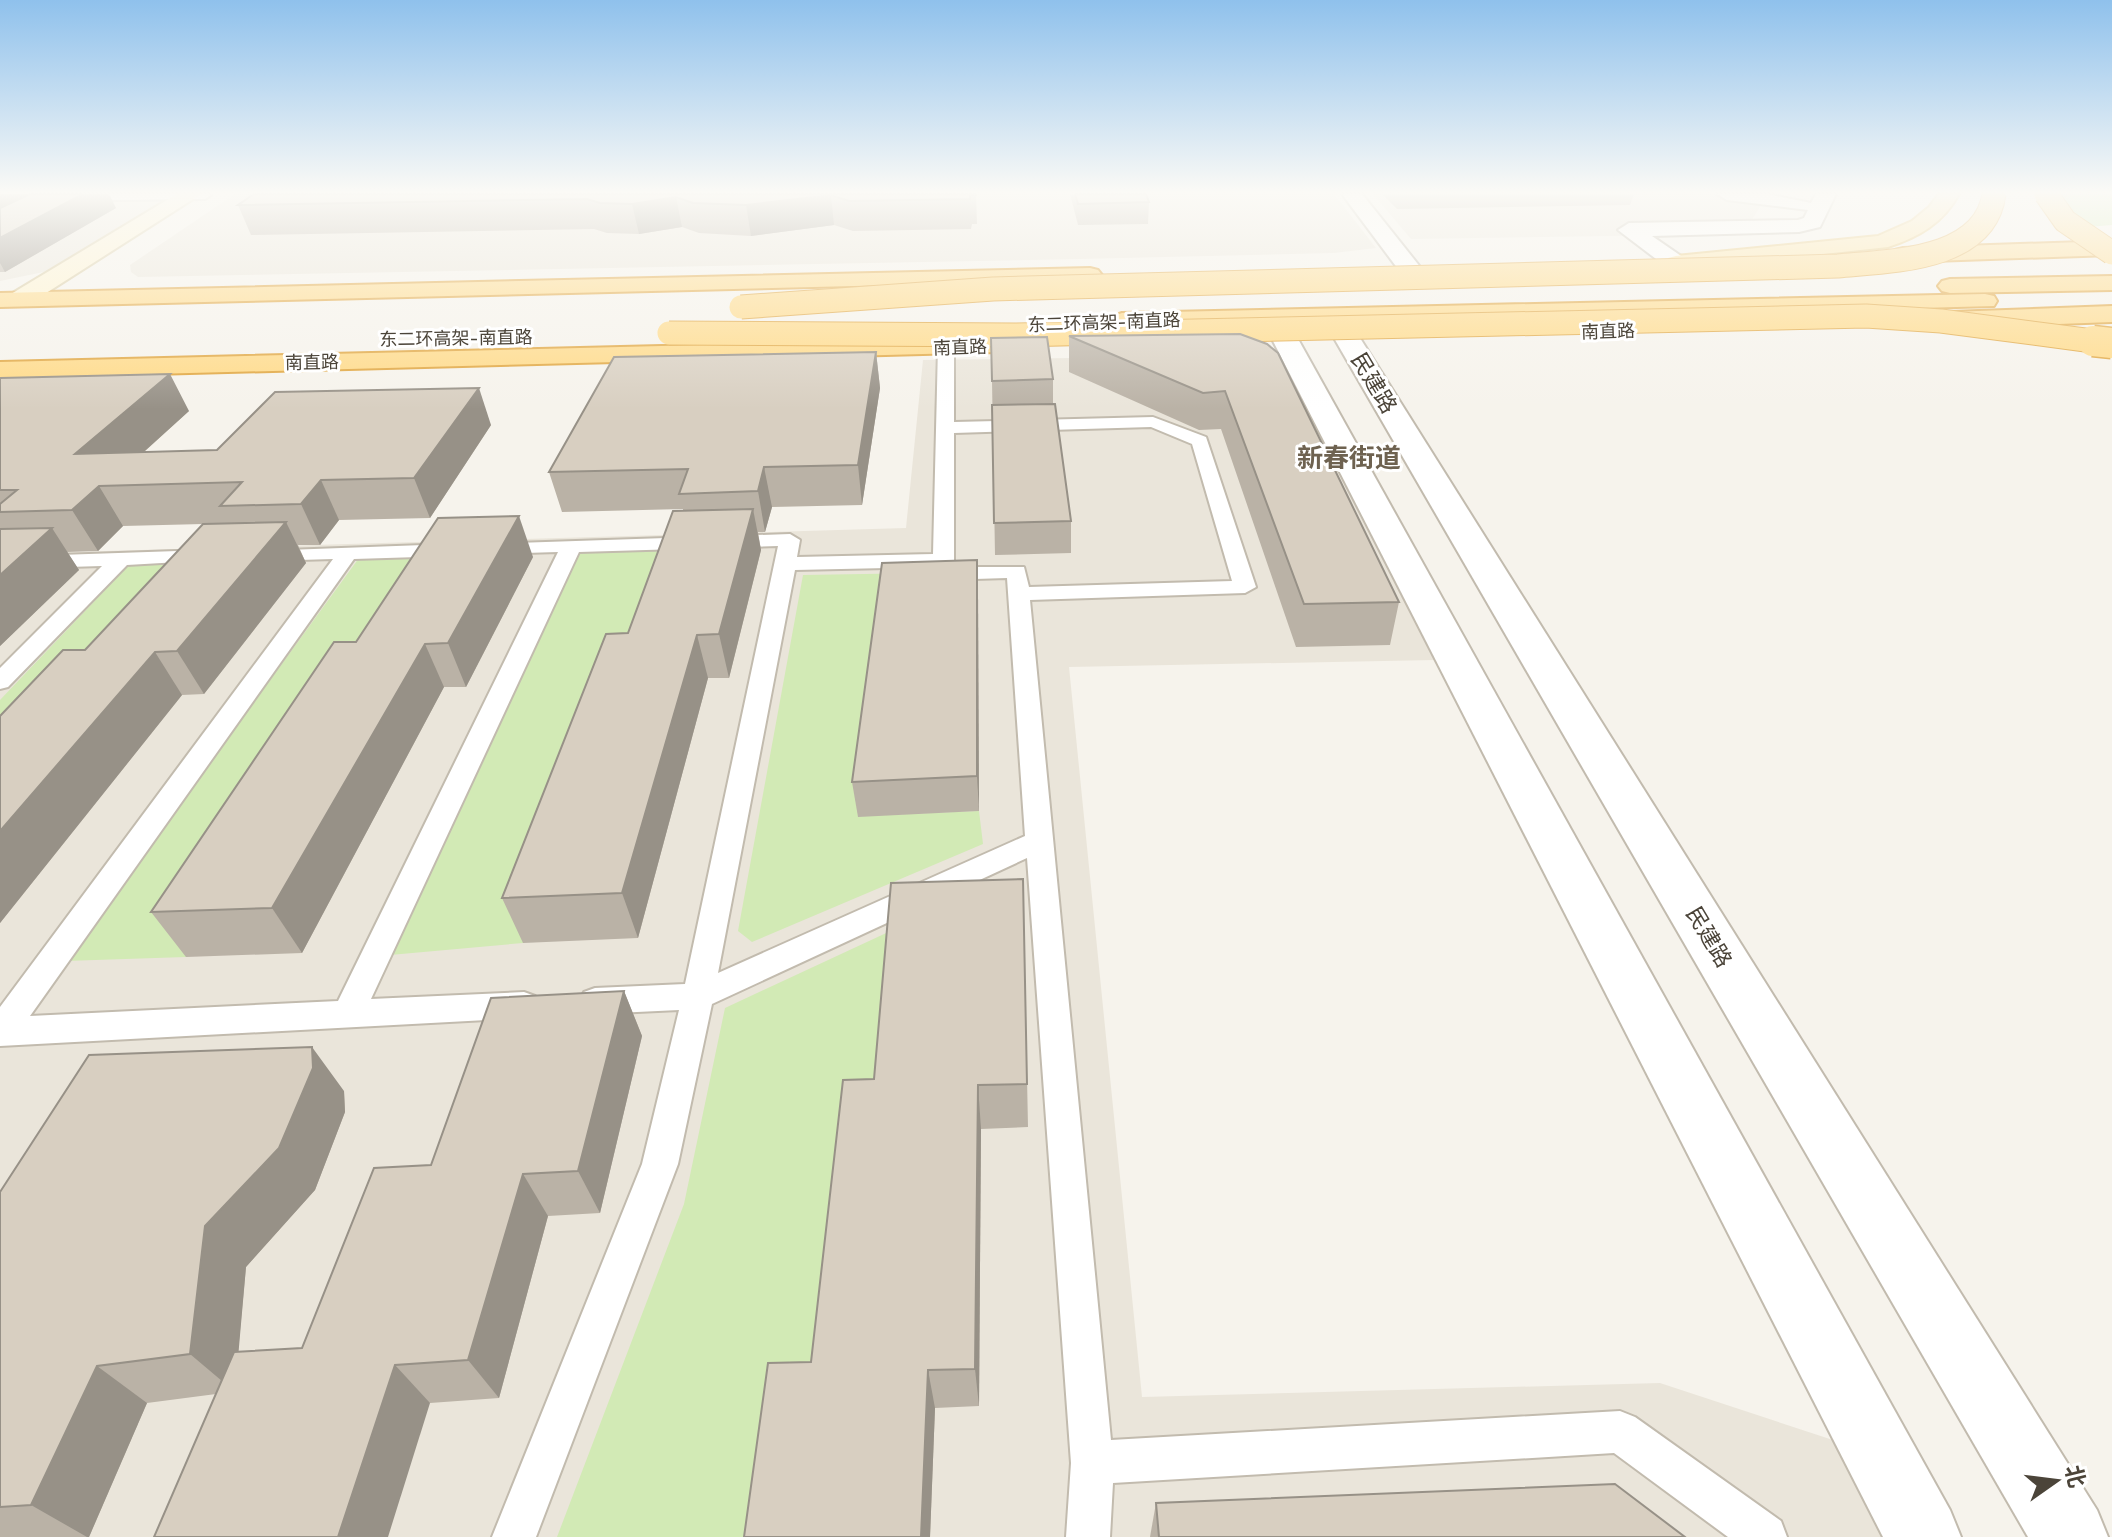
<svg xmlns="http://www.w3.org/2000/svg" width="2112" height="1537" viewBox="0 0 2112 1537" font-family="'Work Sans','Noto Sans SC',sans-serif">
	<rect width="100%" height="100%" fill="#f6f3ec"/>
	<g fill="#eae5da">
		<polygon points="0,194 182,194 63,268 0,281"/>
		<polygon points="235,194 1334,194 1376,248 1334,253 1080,259 138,277 131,272 130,265"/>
		<polygon points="1373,194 1768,194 1743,234 1411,239"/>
		<polygon points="1226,356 1261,361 1293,378 1307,393 1434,660 1069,667 1142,1397 1660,1383 1839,1442 1889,1537 0,1537 0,554 906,528 923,360"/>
	</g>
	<g fill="#d2eab5">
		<polygon points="2061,194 2112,194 2112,225 2087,227 2069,209"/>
		<polygon points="684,547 523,943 390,955 581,550"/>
		<polygon points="457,554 186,957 65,961 359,558"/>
		<polygon points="230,560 0,798 0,700 129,565"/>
		<polygon points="925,573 858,816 979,811 983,844 752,942 738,931 803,575"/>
		<polygon points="897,928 882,1122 823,1399 766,1537 557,1537 684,1204 725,1008"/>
	</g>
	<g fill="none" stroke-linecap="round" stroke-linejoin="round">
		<defs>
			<g id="service">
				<polygon points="38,194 210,194 211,195 205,199 34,201 32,198"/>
				<path d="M946,342L954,347V422L1153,417L1206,437L1256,587L1245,593L1030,600L1111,1440L1620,1411L1635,1417L1781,1521L1787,1537H1728L1614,1453L1113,1483L1110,1537H1066L1071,1463L1027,858L712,1004L678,1164L536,1537H492L642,1164L679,1010L595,1014L584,1010L579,1001L584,992L595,988L685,984L778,546L579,552L371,999L524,992L535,996L540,1005L535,1014L524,1018L0,1046V1007L333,559L266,561L256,555L259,551L451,544L461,550L451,556L354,559L30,1016L338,1001L558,552L494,554L484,548L487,544L790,534L800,540L797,557L933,554L938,347ZM1151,427L1192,444L1232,581L1029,587L1024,567H954V433ZM933,567L935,579L943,580L1007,578L1025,836L718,973L795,570Z"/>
				<polygon points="207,550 214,552 217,556 214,560 127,565 8,687 0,689 0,668 102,566 0,569 0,557"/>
			</g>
			<polygon id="minor" points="1717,194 1767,194 1811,203 1816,194 1836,194 1820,227 1799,232 1652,236 1684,258 1688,263 1684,268 1668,268 1618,230 1629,223 1798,220 1804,218 1808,210 1727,200"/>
			<g id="tertiary">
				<polygon points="1342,194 1362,194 1417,263 1421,268 1417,273 1401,273"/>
				<polygon points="1347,330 1356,332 1360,338 2097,1510 2108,1537 2028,1537 1334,338 1338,332"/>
				<polygon points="1285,331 1294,333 1298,339 1950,1510 1961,1537 1883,1537 1272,339 1276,333"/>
			</g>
			<polygon id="secondary" points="177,194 201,194 29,304 11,304 8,299 11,294"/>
			<path id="primary" d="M1939,194H1959C1943,223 1919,237 1888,247L1676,270L1668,268L1664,263L1668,258L1676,256L1878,236L1912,221L1929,207Z"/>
			<g id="trunk">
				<polygon points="2112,241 2112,255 1903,262 1895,260 1892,255 1895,250 1903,248"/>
				<polygon points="1090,268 1098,270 1102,275 1098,280 0,307 0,293"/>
				<polygon points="2112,276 2112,290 1950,293 1942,291 1938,286 1942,281 1950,279"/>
				<polygon points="1985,294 1994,296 1997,301 1994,306 1122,329 1113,326 1109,321 1113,316 1122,313"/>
				<polygon points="2112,306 2112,322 1950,328 1941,325 1937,320 1941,315 1950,312"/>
				<polygon points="1033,337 1042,339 1046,345 1042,351 0,378 0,362"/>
			</g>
		</defs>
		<use href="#service" stroke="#c2bbae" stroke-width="4"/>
		<use href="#minor" stroke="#c2bbae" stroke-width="4"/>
		<use href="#tertiary" stroke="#c2bbae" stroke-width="4"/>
		<use href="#secondary" stroke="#d6c79b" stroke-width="4"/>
		<use href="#primary" stroke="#e6c16a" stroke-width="4"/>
		<use href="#trunk" stroke="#e0a43c" stroke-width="4"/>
		<use href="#service" fill="#fff" fill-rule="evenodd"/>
		<use href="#minor" fill="#fff" fill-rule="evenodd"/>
		<use href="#tertiary" fill="#fff" fill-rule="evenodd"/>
		<use href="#secondary" fill="#fff3cd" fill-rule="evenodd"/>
		<use href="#primary" fill="#ffe39c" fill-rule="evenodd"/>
		<use href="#trunk" fill="#ffd985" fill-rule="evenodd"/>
		<defs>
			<g id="trunk-bridge-far1">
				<polyline points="2046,194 2065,221 2112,253"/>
				<path d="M741,307L993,289L1838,266C1891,261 1985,261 1994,194"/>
				<polyline points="669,333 1015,335 1866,316 1941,321 2108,343"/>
			</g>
			<polyline id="trunk-bridge" points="2093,341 2112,343"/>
		</defs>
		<use href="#trunk-bridge-far1" stroke="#e0a43c" stroke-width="25" stroke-linecap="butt"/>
		<use href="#trunk-bridge" stroke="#e0a43c" stroke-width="33" stroke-linecap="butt"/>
		<use href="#trunk-bridge-far1" stroke="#ffd985" stroke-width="23"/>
		<use href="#trunk-bridge" stroke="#ffd985" stroke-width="30"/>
	</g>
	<g fill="#bab2a6">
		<polygon points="0,194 116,208 5,272 0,272"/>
		<polygon points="254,194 976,194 977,224 972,224 971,229 853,231 834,225 751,236 699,233 682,227 639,234 607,233 594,229 251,235 238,205"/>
		<polygon points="1070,194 1146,194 1149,202 1148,224 1078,225"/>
		<polygon points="1382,194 1634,194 1630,205 1397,209"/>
		<polygon points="1240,334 1399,602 1390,645 1296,647 1221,429 1199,430 1069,372 1069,336"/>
		<polygon points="876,352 880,388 862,505 772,507 765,532 758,532 761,550 729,678 708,678 638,938 523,943 502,898 628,633 683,511 683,509 562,512 549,472"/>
		<polygon points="0,378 189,411 144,452 217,450 491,425 430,518 339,520 320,545 298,545 306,563 204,694 182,695 0,923 0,716 85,650 203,524 123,526 98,551 67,552 79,570 0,646"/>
		<polygon points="1053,379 1053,404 1071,521 1071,553 995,555 992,381"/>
		<polygon points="533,557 466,687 444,687 302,953 186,957 151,912 356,642"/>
		<polygon points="978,593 979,811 858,817 852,782"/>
		<polygon points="1023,879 1028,1127 981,1129 979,1406 935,1408 930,1537 744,1537 811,1362 874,1079"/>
		<polygon points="624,991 642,1036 600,1213 548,1216 499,1398 430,1403 216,1394 147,1403 89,1537 0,1537 0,1192 344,1091 345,1112 315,1190 246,1267 238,1352 302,1348 431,1165"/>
		<polygon points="1156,1503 1685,1537 1150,1537"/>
	</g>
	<g fill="#979187">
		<polygon points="0,194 37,194 0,228"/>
		<polygon points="83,194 109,194 116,208 5,272 0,263 0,238"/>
		<polygon points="831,195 834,225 751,236 746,205"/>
		<polygon points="676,197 682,227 639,234 632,204"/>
		<polygon points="876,352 880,388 862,505 858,465"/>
		<polygon points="170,374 189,411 106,486 99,486 123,526 98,551 72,510 75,454"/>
		<polygon points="479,388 491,425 430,518 414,478"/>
		<polygon points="764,467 772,507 765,532 758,491"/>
		<polygon points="321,480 339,520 320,545 301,504"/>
		<polygon points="753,509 761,550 729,678 719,634"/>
		<polygon points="519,516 533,557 466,687 448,643"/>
		<polygon points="286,522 306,563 204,694 177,651"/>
		<polygon points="52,528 79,570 0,646 0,575"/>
		<polygon points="977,560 978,593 979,811 977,776"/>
		<polygon points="697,635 708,678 638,938 622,893"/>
		<polygon points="425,644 444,687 302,953 272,908"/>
		<polygon points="155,652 182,695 0,923 0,831"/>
		<polygon points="624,991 642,1036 600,1213 578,1171"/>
		<polygon points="312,1047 344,1091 345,1112 315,1190 246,1267 235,1392 190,1354 205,1226"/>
		<polygon points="978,1085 981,1129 979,1406 975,1369"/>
		<polygon points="523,1174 548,1216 499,1398 468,1360"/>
		<polygon points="395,1365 430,1403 388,1537 338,1537"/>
		<polygon points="97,1366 147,1403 89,1537 87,1537 31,1505"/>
		<polygon points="928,1370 935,1408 930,1537 921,1537"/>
	</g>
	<g fill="#d8cfc1" stroke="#979187" stroke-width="2">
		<polygon points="30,194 83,194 0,238 0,208"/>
		<polygon points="254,194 976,194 976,195 970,195 970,199 849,201 831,195 746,205 693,203 676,197 632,204 600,203 587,199 238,205"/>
		<polygon points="1075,194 1146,194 1149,202 1078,204"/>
		<polygon points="1240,334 1267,344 1278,353 1399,602 1304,604 1225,391 1203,393 1069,336"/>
		<polygon points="1047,337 1053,379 992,381 991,338"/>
		<polygon points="876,352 858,465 764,467 758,491 679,494 688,469 549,472 614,357"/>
		<polygon points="170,374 75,454 217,450 275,392 479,388 414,478 321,480 301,504 220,506 242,482 99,486 72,510 0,512 0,504 17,490 0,490 0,378"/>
		<polygon points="1055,404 1071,521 994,523 992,405"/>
		<polygon points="753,509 719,634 697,635 622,893 502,898 606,634 628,633 673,511"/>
		<polygon points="519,516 448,643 425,644 272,908 151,912 334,642 356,642 438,518"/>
		<polygon points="286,522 177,651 155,652 0,831 0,716 63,650 85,650 203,524"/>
		<polygon points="52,528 0,575 0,529"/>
		<polygon points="977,560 977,776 852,782 882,563"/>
		<polygon points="1023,879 1027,1084 978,1085 975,1369 928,1370 921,1537 744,1537 768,1363 811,1362 843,1080 874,1079 891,883"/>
		<polygon points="624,991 578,1171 523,1174 468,1360 395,1365 338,1537 154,1537 234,1352 302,1348 374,1168 431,1165 491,998"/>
		<polygon points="312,1047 313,1068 279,1148 205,1226 190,1354 97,1366 31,1505 0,1507 0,1192 89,1055"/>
		<polygon points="1615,1484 1685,1537 1159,1537 1156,1503"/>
	</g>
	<linearGradient id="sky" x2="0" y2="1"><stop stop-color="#8fc1ec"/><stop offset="0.47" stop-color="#fbfaf6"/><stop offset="1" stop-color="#fbfaf6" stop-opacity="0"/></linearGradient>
	<rect width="2112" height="409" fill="url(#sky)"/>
	<g text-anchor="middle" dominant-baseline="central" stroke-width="6" stroke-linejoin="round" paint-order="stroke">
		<g font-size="18" fill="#4b4439" stroke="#fff">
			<text transform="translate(1104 322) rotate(-2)">东二环高架-南直路</text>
			<text transform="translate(1608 331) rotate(-2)">南直路</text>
			<text transform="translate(456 338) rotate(-1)">东二环高架-南直路</text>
			<text transform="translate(960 347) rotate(-2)">南直路</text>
			<text transform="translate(312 362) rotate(-1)">南直路</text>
		</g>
		<g font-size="22" fill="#4b4439" stroke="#fff">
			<text transform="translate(1374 383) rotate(59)">民建路</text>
			<text transform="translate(1709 937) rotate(59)">民建路</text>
		</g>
		<g font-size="26" font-weight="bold" fill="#6e6250" stroke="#fff">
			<text x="1349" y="458">新春街道</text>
		</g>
	</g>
	<g transform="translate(2056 1481) rotate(76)" stroke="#ffffff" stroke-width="6" paint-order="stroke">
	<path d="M0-6L14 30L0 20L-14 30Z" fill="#4b4439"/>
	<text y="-12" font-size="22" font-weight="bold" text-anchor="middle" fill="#4b4439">北</text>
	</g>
</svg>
